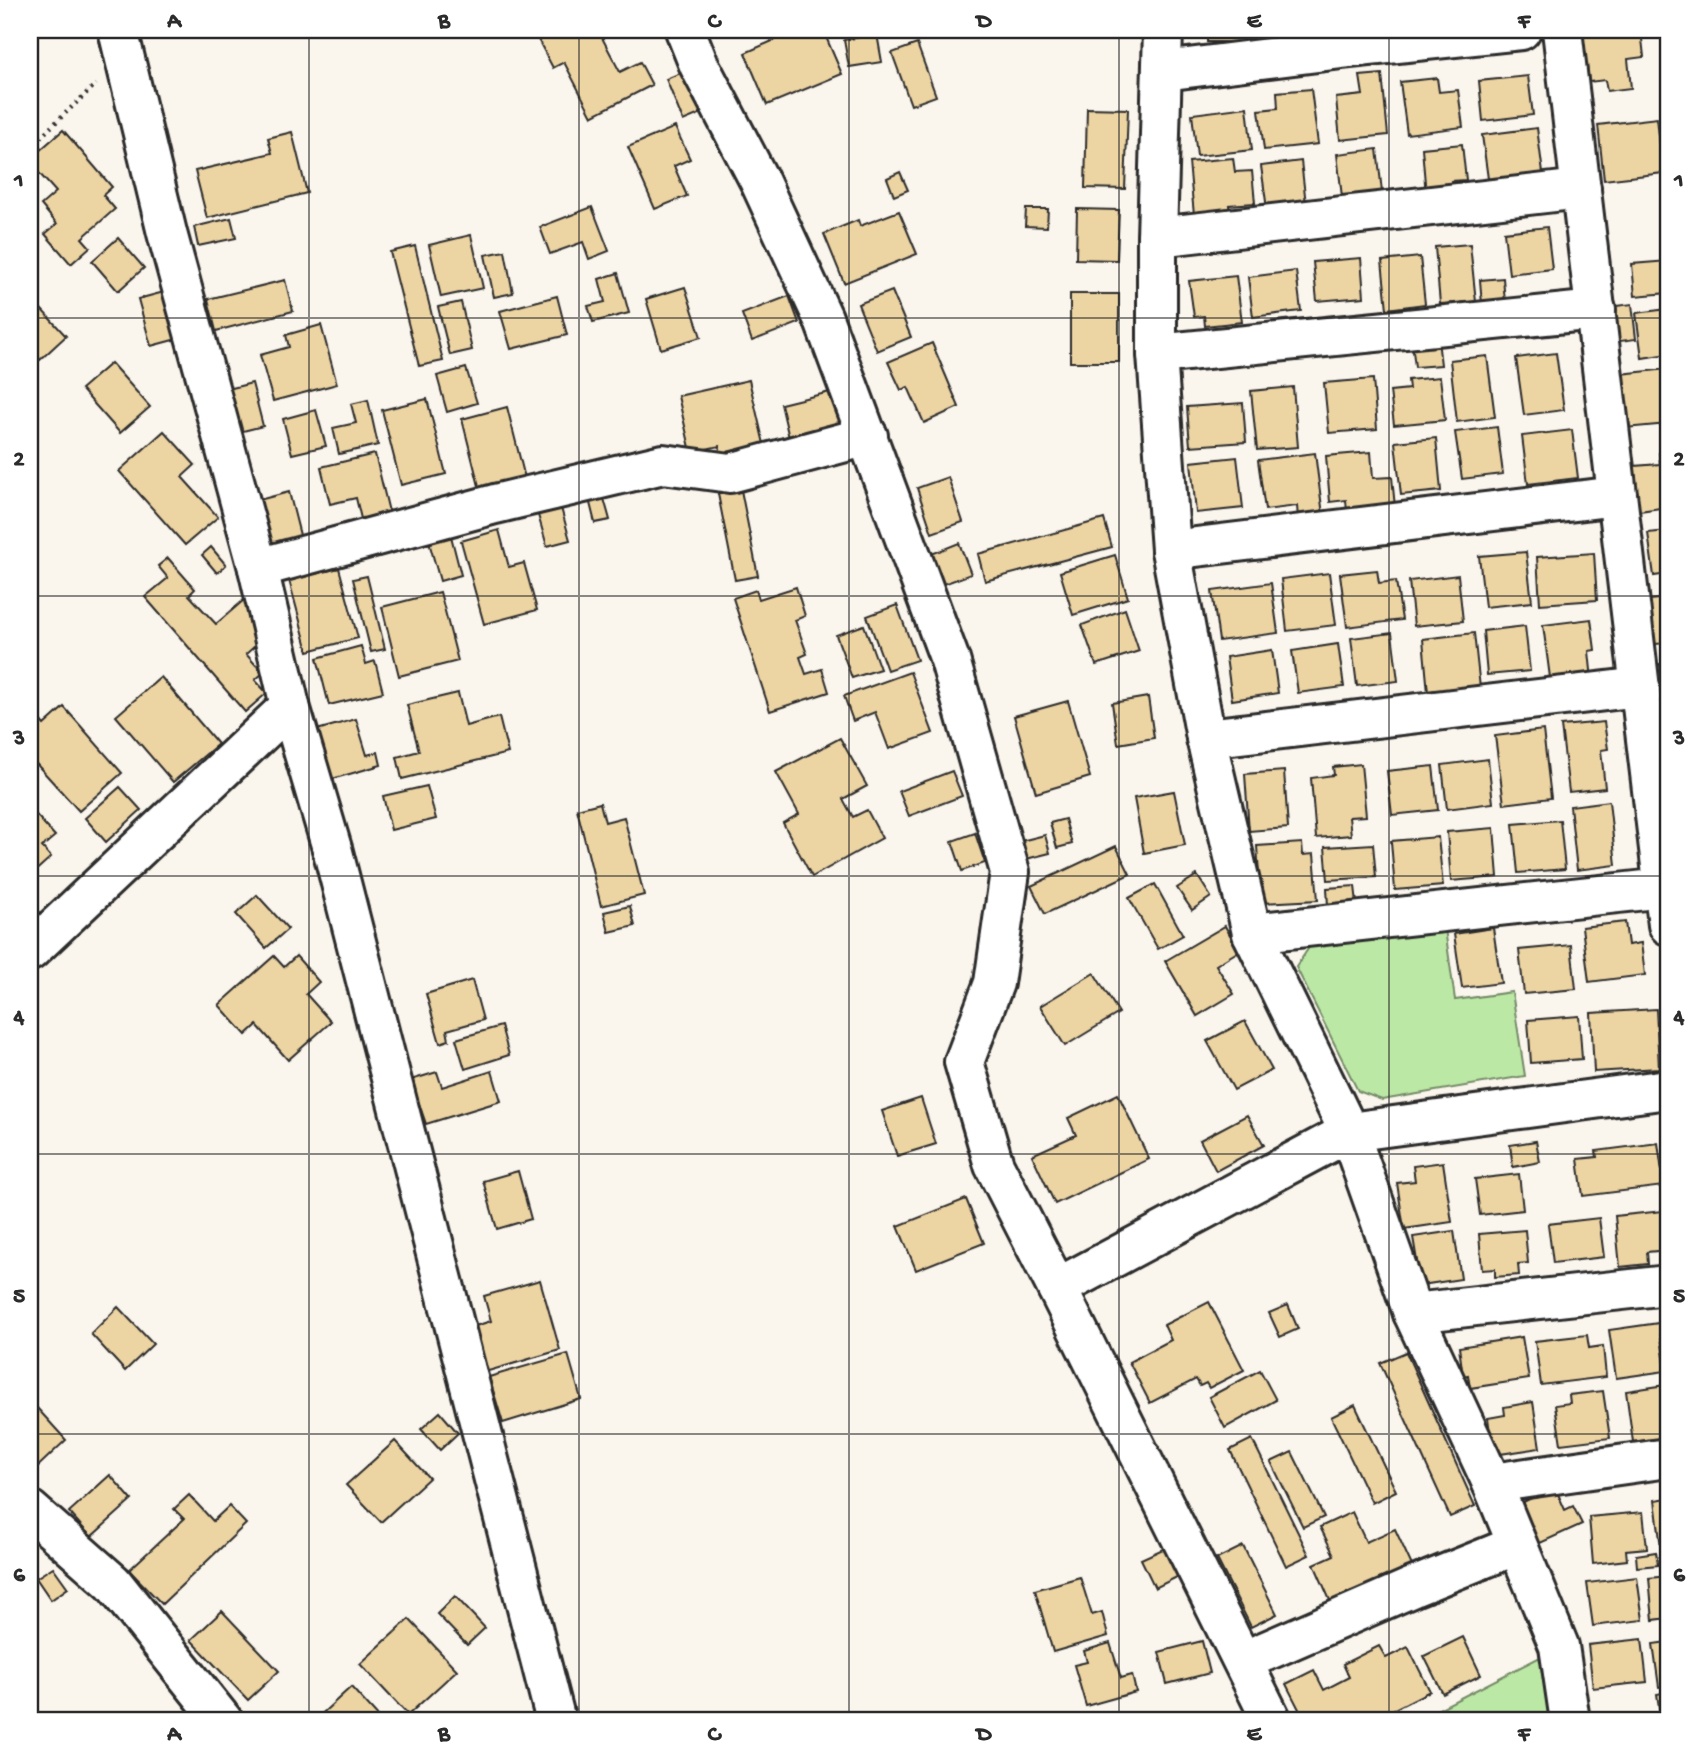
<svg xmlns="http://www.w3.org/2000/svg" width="1698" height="1751" viewBox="0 0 1698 1751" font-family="'Gochi Hand',sans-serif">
	<rect width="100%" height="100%" fill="#fbf6ed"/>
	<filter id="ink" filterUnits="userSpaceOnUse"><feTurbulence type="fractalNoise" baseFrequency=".0143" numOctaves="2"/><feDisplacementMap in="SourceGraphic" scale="14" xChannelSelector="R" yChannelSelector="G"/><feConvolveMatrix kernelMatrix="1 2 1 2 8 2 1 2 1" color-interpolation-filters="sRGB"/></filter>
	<g filter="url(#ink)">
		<g fill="#bce8a5" stroke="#748a68" stroke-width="2">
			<polygon points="1445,929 1455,1000 1512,992 1525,1076 1382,1100 1358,1091 1296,967 1314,940"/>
			<polygon points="1544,1655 1553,1721 1432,1721 1429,1714"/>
		</g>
		<g fill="#edd4a3" stroke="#2b2b2b" stroke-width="2">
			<polygon points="533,30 598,30 620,72 640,62 652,85 592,116 564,62 553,68"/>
			<polygon points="773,30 823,30 842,74 767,105 745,53 777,39"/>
			<rect x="1207" y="30" width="45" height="12"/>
			<polygon points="1267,30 1326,30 1326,38 1267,37"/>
			<polygon points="1582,30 1641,30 1644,57 1628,59 1631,88 1607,91 1605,80 1589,82"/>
			<polygon points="877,34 882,62 849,67 844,40"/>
			<polygon points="917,44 936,96 911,105 892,53"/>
			<polygon points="690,69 707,111 683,121 666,79"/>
			<polygon points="1382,74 1388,135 1340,140 1336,98 1363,95 1360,76"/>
			<polygon points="1528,76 1533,115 1483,121 1479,81"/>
			<polygon points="1437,78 1439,92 1458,90 1463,127 1407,134 1400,82"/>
			<polygon points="1311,89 1318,144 1264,150 1259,110 1278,108 1277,92"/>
			<polygon points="1247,107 1252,150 1197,156 1192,114"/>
			<polygon points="1087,108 1128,109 1125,189 1085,188"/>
			<polygon points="1657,118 1663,173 1604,180 1598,125"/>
			<polygon points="675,127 690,159 674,166 687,196 655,209 628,147"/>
			<polygon points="1537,128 1543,173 1488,179 1482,135"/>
			<polygon points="63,130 112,187 103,195 115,209 82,238 90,247 71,264 45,234 57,224 41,205 56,192 30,163 30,159"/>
			<polygon points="292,132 307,193 207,218 195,171 272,153 268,138"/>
			<polygon points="1462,144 1466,180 1451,181 1452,193 1426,195 1422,148"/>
			<polygon points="1377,149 1382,192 1342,197 1337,154"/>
			<polygon points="1233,158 1235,172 1252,171 1255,203 1229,205 1230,212 1194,215 1189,162"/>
			<polygon points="1301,161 1306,204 1267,209 1261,166"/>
			<polygon points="900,172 908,190 894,196 887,178"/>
			<polygon points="592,207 609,251 589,259 583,242 550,254 540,227"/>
			<polygon points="1026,209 1048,209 1047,227 1025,226"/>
			<polygon points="1077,209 1119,210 1117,260 1076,259"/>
			<polygon points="899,211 917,254 844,283 824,234 858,220 860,226"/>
			<polygon points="231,218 236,238 198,246 194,227"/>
			<polygon points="1547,227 1552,269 1509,274 1504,232"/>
			<polygon points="471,235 483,288 441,297 429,245"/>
			<polygon points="118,238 144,268 118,291 92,261"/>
			<polygon points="1470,244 1476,302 1440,304 1435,247"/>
			<polygon points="415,246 443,361 419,366 390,252"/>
			<polygon points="505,251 513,293 494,297 485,255"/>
			<polygon points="1420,257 1425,304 1387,309 1382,261"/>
			<polygon points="1361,258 1364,297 1317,301 1313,262"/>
			<polygon points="1668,261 1668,293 1635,296 1632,264"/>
			<polygon points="1296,271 1301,311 1253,317 1248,277"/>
			<polygon points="618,273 629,313 593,322 588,306 605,302 599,279"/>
			<polygon points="1236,276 1242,322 1205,326 1204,316 1194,317 1189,281"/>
			<polygon points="1503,278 1505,302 1482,304 1480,280"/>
			<polygon points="285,280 293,311 216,331 208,299"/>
			<polygon points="685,287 701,337 661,349 646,299"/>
			<polygon points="892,291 911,337 877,351 858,304"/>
			<polygon points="164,292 177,339 151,346 138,299"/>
			<rect x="1070" y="294" width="49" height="68"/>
			<polygon points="557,296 567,335 511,349 500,311"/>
			<polygon points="789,296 799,323 752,341 742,314"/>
			<polygon points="30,297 66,336 40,360 30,348"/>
			<polygon points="461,302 472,350 450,355 438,307"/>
			<polygon points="1632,304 1636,339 1613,342 1608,307"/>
			<polygon points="1668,309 1668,354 1642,358 1636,313"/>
			<polygon points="321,325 337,384 273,401 260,355 289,347 286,335"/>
			<polygon points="1438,340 1441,365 1415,367 1412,343"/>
			<polygon points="932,343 959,407 924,423 908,387 901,390 888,362"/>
			<polygon points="1556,353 1564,410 1524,415 1516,358"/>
			<polygon points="1487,356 1495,417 1457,422 1450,360"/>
			<polygon points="111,363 150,407 120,433 81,389"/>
			<polygon points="466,368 477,403 447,412 437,376"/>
			<polygon points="1668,369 1668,424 1625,428 1620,374"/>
			<polygon points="1440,377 1445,420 1394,425 1390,391 1409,389 1408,380"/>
			<polygon points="1373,379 1377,429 1329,433 1324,383"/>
			<polygon points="749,380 764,444 719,454 720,446 691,452 678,396"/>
			<polygon points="252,383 263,426 239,432 228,389"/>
			<polygon points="1293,387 1298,447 1257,450 1251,391"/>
			<polygon points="834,391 843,425 789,438 781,404"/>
			<polygon points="427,399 446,474 401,485 382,410"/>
			<polygon points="368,400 378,445 339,454 333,428 356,423 351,404"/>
			<polygon points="1243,403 1246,442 1190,446 1187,407"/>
			<polygon points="507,407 526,482 481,494 462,419"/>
			<polygon points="316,410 326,446 292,454 283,419"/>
			<polygon points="1497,427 1503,474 1462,479 1455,432"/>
			<polygon points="1572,430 1578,478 1528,484 1522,436"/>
			<polygon points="164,431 195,465 182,477 218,517 185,545 119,471"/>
			<polygon points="1436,438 1441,491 1401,495 1395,442"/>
			<polygon points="1371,452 1373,478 1392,477 1395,507 1347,511 1346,500 1330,502 1326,456"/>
			<polygon points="1668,452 1668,507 1639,511 1634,466 1660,464 1659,453"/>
			<polygon points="1315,453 1323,515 1298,518 1297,506 1265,510 1258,460"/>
			<polygon points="375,454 390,516 362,523 356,498 330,504 321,467"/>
			<polygon points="1237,457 1243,508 1196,513 1191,462"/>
			<polygon points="948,477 963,522 932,533 917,488"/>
			<polygon points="741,490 758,576 735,580 718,494"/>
			<polygon points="289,492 302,543 272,550 259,500"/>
			<polygon points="603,495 610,520 595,523 589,499"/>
			<polygon points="561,508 570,540 547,546 538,515"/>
			<polygon points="1104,519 1112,547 985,581 978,554"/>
			<polygon points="499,530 509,567 524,563 537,610 484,624 461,541"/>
			<polygon points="1668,531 1668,574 1654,576 1648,533"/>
			<polygon points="451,536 461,575 440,581 429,542"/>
			<polygon points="959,543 971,574 941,585 929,555"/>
			<polygon points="211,547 226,565 217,573 202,555"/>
			<polygon points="1526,552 1532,602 1485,607 1479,556"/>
			<polygon points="1594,553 1597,600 1540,604 1537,557"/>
			<polygon points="1115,555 1128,598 1073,615 1060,572"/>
			<polygon points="168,558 195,589 189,595 216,624 245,599 255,646 246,654 263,673 255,680 267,693 245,712 145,597 168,578 158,566"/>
			<polygon points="339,568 358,638 308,651 289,580"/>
			<polygon points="1377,570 1379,583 1396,581 1402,620 1347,627 1340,574"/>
			<polygon points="1329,573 1336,625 1287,631 1281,579"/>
			<polygon points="1458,575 1463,621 1414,626 1409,581"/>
			<polygon points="367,576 385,649 371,652 353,579"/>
			<polygon points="1271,583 1278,633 1219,641 1212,591"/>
			<polygon points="796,587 805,616 795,620 807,654 800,657 806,674 822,669 829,692 770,711 733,598 756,590 759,599"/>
			<polygon points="440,592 458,661 399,676 382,607"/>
			<polygon points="1668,598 1668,643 1655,644 1649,600"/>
			<polygon points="897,605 917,660 887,670 867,616"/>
			<polygon points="1125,609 1139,651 1096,665 1082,625"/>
			<polygon points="1591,619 1595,650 1589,651 1592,680 1551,685 1543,625"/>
			<polygon points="864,625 880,669 852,678 836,635"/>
			<polygon points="1525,626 1530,671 1487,675 1483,631"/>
			<polygon points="1392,633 1398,681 1357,686 1351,638"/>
			<polygon points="1474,633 1480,688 1428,693 1423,639"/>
			<polygon points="1338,644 1344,687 1298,693 1292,651"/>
			<polygon points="361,646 366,664 375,661 383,692 329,705 317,658"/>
			<polygon points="1272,650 1278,693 1232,700 1226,657"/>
			<polygon points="1660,664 1668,664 1668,708 1666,708"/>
			<polygon points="910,672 933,733 889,749 875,712 853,721 844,696"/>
			<polygon points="161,677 218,744 173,782 116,716"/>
			<polygon points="458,693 466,726 499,717 508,753 402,779 397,757 419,751 407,705"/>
			<polygon points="1148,697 1154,738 1118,744 1112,703"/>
			<polygon points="1068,701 1090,777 1036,793 1014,716"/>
			<polygon points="64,707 122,773 79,811 30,757 30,708 44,725"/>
			<polygon points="356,719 367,755 378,752 381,765 332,779 317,730"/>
			<polygon points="1604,722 1608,749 1601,750 1605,788 1569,792 1561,726"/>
			<polygon points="1543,730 1551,798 1504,804 1495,736"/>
			<polygon points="840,738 867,786 843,799 853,817 867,810 882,838 812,877 783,823 799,814 776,772"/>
			<polygon points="1488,759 1493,803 1447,809 1442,765"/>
			<polygon points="1361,764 1366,816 1349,817 1351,835 1316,838 1311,778 1334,775 1333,767"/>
			<polygon points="1433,766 1438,810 1392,815 1387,771"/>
			<polygon points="952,771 962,796 909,816 899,791"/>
			<polygon points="1284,771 1288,828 1249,831 1245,774"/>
			<polygon points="427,786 436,819 391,830 383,796"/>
			<polygon points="120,787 141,810 106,842 85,818"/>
			<polygon points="1174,791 1185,845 1144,853 1134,798"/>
			<polygon points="1609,801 1616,865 1577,870 1570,806"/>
			<polygon points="600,803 605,822 624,817 644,895 601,906 577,809"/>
			<polygon points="30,808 55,836 42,847 51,857 31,875"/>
			<polygon points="1065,819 1072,844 1057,848 1050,823"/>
			<polygon points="1560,820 1565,869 1518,873 1513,824"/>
			<polygon points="1494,828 1498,877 1451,881 1447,832"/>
			<polygon points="975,833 985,863 962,871 952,841"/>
			<polygon points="1045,835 1050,853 1026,859 1021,841"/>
			<polygon points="1438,837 1443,886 1395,890 1391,841"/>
			<polygon points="1302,843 1303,855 1314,854 1318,900 1261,903 1257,846"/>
			<polygon points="1373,844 1376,877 1328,880 1325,847"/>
			<polygon points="1116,846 1130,874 1045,914 1031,886"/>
			<polygon points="1197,875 1211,897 1192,910 1177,888"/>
			<polygon points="1155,884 1183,935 1158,949 1129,898"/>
			<polygon points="1355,886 1357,903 1328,906 1327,888"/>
			<polygon points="257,895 288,929 266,948 236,914"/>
			<polygon points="630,906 635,926 609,932 604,912"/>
			<polygon points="1625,922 1628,945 1641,943 1645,975 1589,982 1582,927"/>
			<polygon points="1225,926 1239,951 1216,965 1234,994 1197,1016 1165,961"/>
			<polygon points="1493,928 1501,983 1462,988 1454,934"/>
			<polygon points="1571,945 1576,989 1524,994 1519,950"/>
			<polygon points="274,956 284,967 296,956 319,982 306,994 331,1022 288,1060 257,1025 246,1035 219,1005"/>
			<polygon points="1094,973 1119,1013 1065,1046 1040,1006"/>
			<polygon points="472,980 483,1020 447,1030 449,1040 440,1043 426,994"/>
			<polygon points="1656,1009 1659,1068 1594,1072 1591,1013"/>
			<polygon points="1579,1016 1582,1059 1531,1063 1528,1020"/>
			<polygon points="1245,1021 1272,1070 1234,1090 1207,1041"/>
			<polygon points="501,1026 509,1055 465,1069 456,1039"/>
			<polygon points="492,1071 501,1101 426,1124 411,1080 437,1072 442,1087"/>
			<polygon points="1118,1094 1149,1159 1055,1204 1032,1155 1076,1135 1068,1118"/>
			<polygon points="921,1098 936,1144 897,1156 882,1111"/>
			<polygon points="1247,1115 1264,1145 1216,1171 1200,1140"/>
			<polygon points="1536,1141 1540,1162 1513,1167 1510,1145"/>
			<polygon points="1658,1143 1664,1186 1583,1196 1578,1159 1597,1157 1596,1151"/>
			<polygon points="1443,1162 1452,1222 1404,1229 1397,1183 1415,1181 1413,1166"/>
			<polygon points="518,1171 531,1219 497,1229 483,1181"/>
			<polygon points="1519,1174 1523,1210 1480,1215 1475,1179"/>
			<polygon points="966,1199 984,1243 916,1270 898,1226"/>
			<polygon points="1663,1211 1668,1250 1647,1252 1648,1264 1620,1267 1615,1216"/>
			<polygon points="1599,1218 1604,1257 1553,1263 1548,1224"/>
			<polygon points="1525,1230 1528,1263 1518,1264 1519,1275 1495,1277 1495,1269 1482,1270 1479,1234"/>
			<polygon points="1454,1231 1461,1279 1421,1285 1413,1237"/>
			<polygon points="540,1280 560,1350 485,1372 472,1327 491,1321 484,1296"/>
			<polygon points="1209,1302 1244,1370 1209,1388 1206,1383 1200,1386 1196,1379 1150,1403 1129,1362 1171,1340 1164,1325"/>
			<polygon points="1288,1305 1298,1329 1280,1337 1269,1313"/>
			<polygon points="118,1307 153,1344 125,1371 91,1334"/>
			<polygon points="1659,1323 1666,1371 1616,1378 1609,1330"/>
			<polygon points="1587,1335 1589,1348 1603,1346 1606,1377 1541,1385 1535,1341"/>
			<polygon points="1522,1337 1529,1379 1470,1388 1468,1375 1463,1376 1459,1347"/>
			<polygon points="1406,1352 1475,1506 1450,1517 1380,1363"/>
			<polygon points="568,1354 581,1399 503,1423 489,1377"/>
			<polygon points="1260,1370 1276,1400 1225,1428 1209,1397"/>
			<polygon points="1666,1385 1668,1399 1668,1437 1633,1442 1626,1391"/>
			<polygon points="1603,1391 1610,1438 1561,1444 1555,1405 1570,1403 1569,1395"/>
			<polygon points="1533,1402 1540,1448 1493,1455 1488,1418 1505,1415 1504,1407"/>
			<polygon points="1355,1405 1396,1491 1372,1503 1331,1417"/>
			<polygon points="37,1408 66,1440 30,1474 30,1414"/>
			<polygon points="440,1412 458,1433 440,1450 421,1429"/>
			<polygon points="1252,1439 1309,1555 1286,1566 1230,1450"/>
			<polygon points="395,1441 429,1478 381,1522 346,1485"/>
			<polygon points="1292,1452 1324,1517 1303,1527 1271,1462"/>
			<polygon points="110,1475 132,1500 91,1537 69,1512"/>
			<polygon points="1555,1487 1565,1510 1573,1506 1582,1524 1538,1544 1519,1504"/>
			<polygon points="189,1495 213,1521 229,1506 246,1524 162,1604 129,1570 184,1519 174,1509"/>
			<polygon points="1668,1498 1668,1555 1662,1556 1655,1500"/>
			<polygon points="1352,1512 1366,1542 1395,1529 1413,1568 1332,1605 1314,1564 1334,1555 1320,1527"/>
			<polygon points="1643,1512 1647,1548 1626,1550 1627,1560 1593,1564 1589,1517"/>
			<polygon points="1243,1546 1277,1614 1251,1627 1217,1559"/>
			<polygon points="1165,1548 1179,1576 1155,1588 1141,1559"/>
			<polygon points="1656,1552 1658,1565 1637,1567 1636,1555"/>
			<polygon points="53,1567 68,1588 51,1600 36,1578"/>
			<polygon points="1668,1576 1668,1618 1653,1620 1649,1578"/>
			<polygon points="1080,1577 1092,1615 1102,1612 1108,1636 1053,1652 1035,1590"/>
			<polygon points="1637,1577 1643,1620 1593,1626 1587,1583"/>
			<polygon points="455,1596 485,1628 467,1645 437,1614"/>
			<polygon points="222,1611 279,1671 248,1700 191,1640"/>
			<polygon points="409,1619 457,1670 408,1715 360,1664"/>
			<polygon points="1463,1637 1481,1675 1443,1694 1424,1656"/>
			<polygon points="1642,1639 1647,1682 1593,1688 1588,1645"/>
			<polygon points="1202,1641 1210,1673 1167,1684 1159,1652"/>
			<polygon points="1668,1642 1668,1686 1659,1687 1653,1644"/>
			<polygon points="1110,1643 1121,1678 1132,1675 1136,1692 1086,1706 1074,1665 1087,1662 1084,1651"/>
			<polygon points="1379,1646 1386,1658 1408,1647 1430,1691 1371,1721 1339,1721 1336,1716 1325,1721 1305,1721 1286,1684 1314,1670 1324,1690 1349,1677 1343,1664"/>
			<polygon points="351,1687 382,1721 314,1721"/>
			<polygon points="1668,1692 1668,1721 1661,1721 1657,1694"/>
		</g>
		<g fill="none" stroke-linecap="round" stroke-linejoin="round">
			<defs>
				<g id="minor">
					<polyline points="118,30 167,233 258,568 290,706 333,852 556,1721"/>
					<polyline points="685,30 699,65 759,180 823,318 950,660 1010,872 994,983 964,1062 994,1165 1057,1288 1272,1721"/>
					<polyline points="1163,30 1157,237 1157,354 1171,550 1206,738 1252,933 1349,1132 1413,1313 1492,1483 1559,1646 1570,1721"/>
					<polyline points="1562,30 1668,925"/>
					<polyline points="1163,71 1342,49 1521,30"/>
					<polyline points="1157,237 1581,189"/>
					<polyline points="1157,354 1596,310"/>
					<polyline points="1171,550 1617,496"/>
					<polyline points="258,568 495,504 663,464 730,473 868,436"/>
					<polyline points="1206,738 1640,687"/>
					<polyline points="1252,933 1664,888"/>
					<polyline points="30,951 290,706"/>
					<polyline points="1057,1288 1349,1132 1668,1089"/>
					<polyline points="1413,1313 1668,1285"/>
					<polyline points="1492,1483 1668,1458"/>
					<polyline points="30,1510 113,1583 223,1721"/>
					<polyline points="1243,1661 1413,1587 1517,1545"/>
				</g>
			</defs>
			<use href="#minor" stroke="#2b2b2b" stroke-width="44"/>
			<polyline stroke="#2b2b2b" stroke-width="4.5" stroke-dasharray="2 5" stroke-linecap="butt" points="30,147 96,84"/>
			<use href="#minor" stroke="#fff" stroke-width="38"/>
		</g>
	</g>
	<path fill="none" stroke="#2b2b2b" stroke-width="2" stroke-opacity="0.55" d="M309,30V1721M579,30V1721M849,30V1721M1119,30V1721M1389,30V1721M30,318H1668M30,596H1668M30,876H1668M30,1154H1668M30,1434H1668"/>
	<rect width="1698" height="1751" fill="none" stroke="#fff" stroke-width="77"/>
	<rect x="38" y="38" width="1622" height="1674" fill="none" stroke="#2b2b2b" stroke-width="2.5"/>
	<g font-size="23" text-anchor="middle" font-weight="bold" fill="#2b2b2b">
		<text x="174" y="27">A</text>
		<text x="444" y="27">B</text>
		<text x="714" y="27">C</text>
		<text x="984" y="27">D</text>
		<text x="1254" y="27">E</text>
		<text x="1524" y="27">F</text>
		<text x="19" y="186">1</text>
		<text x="1679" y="186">1</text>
		<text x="19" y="465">2</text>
		<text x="1679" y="465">2</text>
		<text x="19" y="744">3</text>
		<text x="1679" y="744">3</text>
		<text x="19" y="1023">4</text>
		<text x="1679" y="1023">4</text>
		<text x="19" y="1302">5</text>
		<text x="1679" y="1302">5</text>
		<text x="19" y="1581">6</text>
		<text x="1679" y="1581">6</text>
		<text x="174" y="1740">A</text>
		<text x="444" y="1740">B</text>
		<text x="714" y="1740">C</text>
		<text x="984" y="1740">D</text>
		<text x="1254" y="1740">E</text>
		<text x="1524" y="1740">F</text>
	</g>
</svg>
